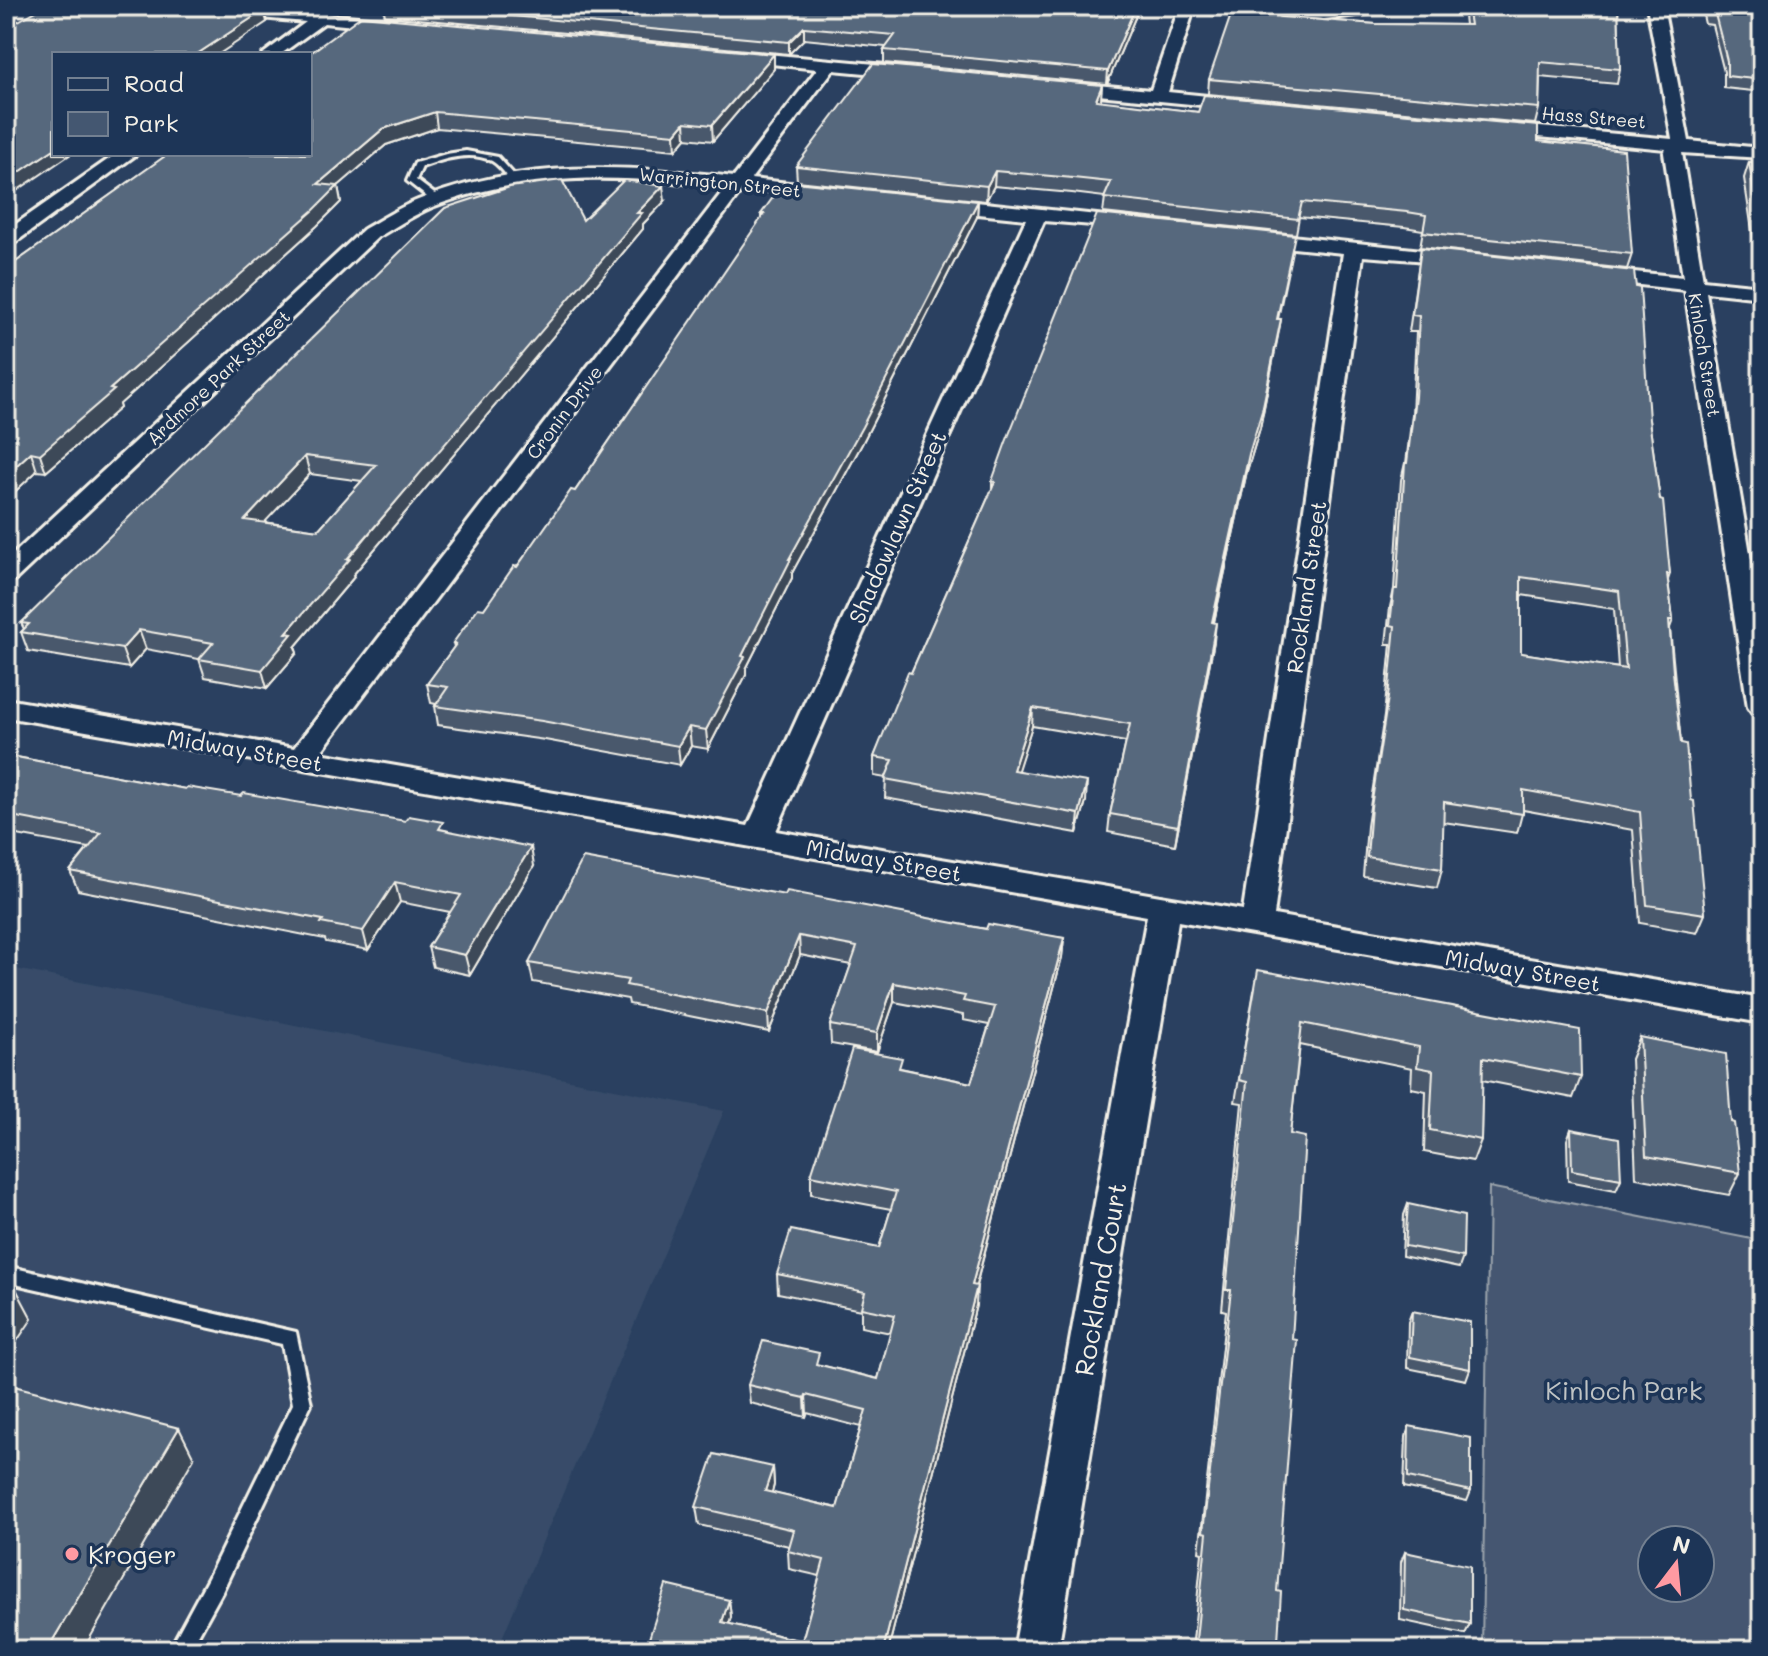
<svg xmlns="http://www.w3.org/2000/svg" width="1768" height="1656" viewBox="0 0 1768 1656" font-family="Mali,sans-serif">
	<rect width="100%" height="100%" fill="#2a4060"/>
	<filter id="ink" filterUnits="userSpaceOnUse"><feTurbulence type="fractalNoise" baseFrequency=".0125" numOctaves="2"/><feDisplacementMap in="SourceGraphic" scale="16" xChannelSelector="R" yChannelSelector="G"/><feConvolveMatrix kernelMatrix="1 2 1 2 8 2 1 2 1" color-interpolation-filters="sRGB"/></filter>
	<g filter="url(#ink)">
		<polygon fill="#374c69" points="6,967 724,1111 497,1650 6,1650"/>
		<path fill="#445771" stroke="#9ca4ac" stroke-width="2" fill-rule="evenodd" d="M1489,1187L1762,1241V1650H1482ZM1652,1540H1700V1588H1652Z"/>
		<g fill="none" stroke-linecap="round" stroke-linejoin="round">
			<defs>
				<g id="service">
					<path d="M466,151L498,157L517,178L510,180C505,173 499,165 492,161C471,150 442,159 422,167L416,180L437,196V200H431L407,181L415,163L446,154Z"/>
					<polygon points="6,1266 296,1332 311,1404 222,1592 190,1650 169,1650 208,1578 293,1404 282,1344 6,1282"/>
				</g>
				<g id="minor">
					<path d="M172,6C247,6 320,14 394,20L402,25L394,30L324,23L281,54H263L306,22L180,11Z"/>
					<polygon points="1169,6 1316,10 1352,6 1398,6 1390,11 1316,20 1193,12 1168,92 1248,100 1250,104 1242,109 1057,91 1055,87 1063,82 1151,90 1178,11"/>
					<polygon points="1647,6 1663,6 1689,141 1762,148 1762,158 1682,153 1703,280 1762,286 1762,298 1706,292 1762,625 1762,716 1752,713 1748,707 1685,290 1595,280 1585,274 1595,268 1683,277 1664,153 1666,149 1497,133 1488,128 1497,123 1672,139"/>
					<path d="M733,51L908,67L916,72L908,77L833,70L751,179L819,186L826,188L828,192L826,196L743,189L320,753L748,826L1026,219L939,210L930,204L939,198L1134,219L1141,221L1144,225L1141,229L1044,221L776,831L1243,910L1343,253L1253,244L1243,238L1253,232L1460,254L1470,260L1467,264L1363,256L1274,915L1762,999V1023L1178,921L1058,1650H1014L1147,916L6,717V699L294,748L726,187C627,176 526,170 432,207C413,215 396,227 378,237L15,580L6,583V561L364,229C382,219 400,207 418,200C519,159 627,165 734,177L817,69L727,59L725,56Z"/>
					<polygon points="116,154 137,154 13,244 6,246 6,231"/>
				</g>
			</defs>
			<use href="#service" stroke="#f4f1e8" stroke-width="6"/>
			<use href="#minor" stroke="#f4f1e8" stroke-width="6"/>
			<use href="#service" fill="#1d3557" fill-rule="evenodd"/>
			<use href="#minor" fill="#1d3557" fill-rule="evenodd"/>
		</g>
		<g fill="#4a596c" stroke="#f4f1e8" stroke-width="2" fill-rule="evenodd">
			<polygon points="250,6 290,6 288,7"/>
			<polygon points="383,6 1140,6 1107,84 884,63 884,50 886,47 804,39 789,54 385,16"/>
			<polygon points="1463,6 1618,6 1620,69 1617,84 1540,77 1539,108 1535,124 1208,94 1209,79 1298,18 1376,24 1465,25"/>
			<polygon points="1701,6 1762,6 1762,92 1724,88 1724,72 1712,25 1705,24"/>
			<polygon points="310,54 774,54 774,69 713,141 686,138 676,150 437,128 386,145 338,186 341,202 317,226 119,405 120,408 46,472 37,471 6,500 6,269"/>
			<polygon points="1102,85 1100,101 1198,112 1538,141 1632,254 1627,269 1420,247 1423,230 1404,227 1299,217 1296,234 1103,213 1105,197 1072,193 994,186 986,201 797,181 796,166"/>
			<polygon points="1749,162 1762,164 1762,264 1757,263 1744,178"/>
			<path d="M665,201L643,224V229L353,575L354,577L295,647L297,653L267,688L205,677L199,659L146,649L129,668L28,651L21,632L24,629L21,623L583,220ZM310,474L362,481L318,530L264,522Z"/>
			<polygon points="978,201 977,217 862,444 792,573 792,578 746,669 746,675 708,749 691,746 680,765 545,740 438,725 435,706 436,704 431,703 427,684 454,647 453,643 484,609 575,491 761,220 761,214"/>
			<path d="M1421,248L1649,420L1670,574L1668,580L1673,620L1670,628L1681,743L1705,914L1697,933L1640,923L1633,830L1523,810L1517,833L1443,822L1442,869L1437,888L1363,876L1367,826L1384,716L1391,644H1386L1390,607L1394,589L1401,480L1405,463H1406L1412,414L1416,332H1409ZM1521,595L1614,609L1618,668L1521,653Z"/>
			<polygon points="1292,251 1278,319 1281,319 1278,336 1260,428 1247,471 1214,622 1214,641 1175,845 1108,832 1110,814 1126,742 1032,726 1017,771 1086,801 1077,833 885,798 886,778 874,776 874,757 992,489 992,481"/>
			<polygon points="6,755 185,789 445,830 534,866 470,975 433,967 428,947 450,912 400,902 368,950 326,942 325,939 78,890 70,871 88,848 6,833"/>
			<polygon points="785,895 986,929 1064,938 1062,957 976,1286 976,1305 888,1650 648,1650 647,1645 729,1600 731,1617 729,1624 802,1641 820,1576 789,1569 788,1551 789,1546 699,1525 696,1507 773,1467 774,1485 772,1493 837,1508 861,1427 807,1413 806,1417 750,1403 748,1385 820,1365 878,1379 891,1333 861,1327 861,1310 778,1293 777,1274 879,1248 891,1209 811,1194 811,1175 901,1068 971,1083 989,1025 963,1020 963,1015 894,1002 877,1052 831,1044 830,1025 851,965 800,955 769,1032 629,1004 628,999 533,982 529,963"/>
			<polygon points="1254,991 1581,1077 1573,1098 1482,1080 1481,1140 1473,1161 1424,1152 1426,1091 1411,1088 1412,1068 1300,1045 1290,1134 1292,1339 1277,1591 1278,1641 1315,1650 1192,1650 1202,1553 1199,1552 1226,1311 1222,1310 1242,1103 1235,1102"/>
			<polygon points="1640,1037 1731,1122 1740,1173 1729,1195 1636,1178 1631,1059"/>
			<polygon points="1571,1129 1621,1179 1616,1190 1568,1181 1567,1140"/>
			<polygon points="1408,1204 1463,1257 1459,1268 1402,1256 1404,1215"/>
			<polygon points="1412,1311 1470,1369 1466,1380 1407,1368 1408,1322"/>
			<polygon points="1409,1426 1471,1491 1467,1501 1404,1487 1406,1437"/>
			<polygon points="1405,1552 1470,1624 1465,1634 1400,1620 1401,1562"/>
		</g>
		<g fill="#3c4858" stroke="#f4f1e8" stroke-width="2">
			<polygon points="1136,6 1140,6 1107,84 1108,71"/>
			<polygon points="1300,8 1298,22 1281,17"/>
			<polygon points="264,10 267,22 219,54 197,54"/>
			<polygon points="804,27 804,39 789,54 789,42"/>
			<polygon points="774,54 774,69 713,141 712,125"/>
			<polygon points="1102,85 1101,99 1095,114 1096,100"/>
			<polygon points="435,112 437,128 386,145 322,200 318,184 383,129"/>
			<polygon points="685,122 686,138 676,150 675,134"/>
			<polygon points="54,149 54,154 71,154 6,198 6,181"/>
			<polygon points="995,171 994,186 986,201 987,186"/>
			<polygon points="338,186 341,202 317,226 119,405 120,408 46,472 40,454 110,389"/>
			<polygon points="663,186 665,201 643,224 643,229 353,575 354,577 295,647 297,653 267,688 262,670 286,633 637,213"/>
			<polygon points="978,201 977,217 862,444 792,573 792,578 746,669 746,675 708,749 706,730 789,559"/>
			<polygon points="1281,319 1260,428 1247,471 1210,640 1212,622 1249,454"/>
			<polygon points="31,452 37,471 6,500 6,475"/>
			<polygon points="305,456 310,474 250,538 245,520"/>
			<polygon points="1216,623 1214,641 1175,845 1178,826"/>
			<polygon points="139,630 146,649 129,668 122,649"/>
			<polygon points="1033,708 1032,726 1012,789 1013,770"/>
			<polygon points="689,727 691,746 680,765 678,746"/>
			<polygon points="1087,782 1086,801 1077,833 1079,814"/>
			<polygon points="531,847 534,866 470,975 465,955"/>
			<polygon points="395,882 400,902 368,950 363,931"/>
			<polygon points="799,936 800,955 769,1032 768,1013"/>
			<polygon points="1064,938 1062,957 971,1304 972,1285"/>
			<polygon points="894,983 894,1002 877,1052 877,1033"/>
			<polygon points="977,1286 976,1305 888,1650 883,1650"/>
			<polygon points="15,1287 32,1319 6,1357 6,1300"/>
			<polygon points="806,1395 807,1413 806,1417 805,1398"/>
			<polygon points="179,1428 194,1458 83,1650 47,1650"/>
			<polygon points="773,1467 774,1485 767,1509 765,1491"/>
			<polygon points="729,1600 731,1617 724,1639 722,1622"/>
		</g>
		<g fill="#56677d" stroke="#f4f1e8" stroke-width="2" fill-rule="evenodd">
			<polygon points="45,6 223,6 264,10 197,54 54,54 54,149 6,181 6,28"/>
			<polygon points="405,6 1136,6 1108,71 884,50 895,35 804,27 789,42"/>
			<polygon points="1234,6 1273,6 1300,8 1281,17 1376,24 1470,25 1467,6 1618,6 1620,69 1540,62 1539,108 1209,79"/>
			<polygon points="1706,6 1762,6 1762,80 1727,76 1727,61 1715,14 1708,14"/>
			<polygon points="361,16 774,54 712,125 685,122 675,134 435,112 383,129 318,184 338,186 314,210 110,389 114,390 40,454 31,452 6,475 6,269 168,154 310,154 310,54 309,54"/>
			<polygon points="873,64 1102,85 1096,100 1198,112 1204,95 1538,126 1538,141 1624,150 1632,254 1423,232 1426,215 1407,212 1302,202 1298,219 1104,198 1111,182 1073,178 995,171 987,186 796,166"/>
			<polygon points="1749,162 1762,164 1762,245"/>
			<path d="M562,180L583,220L624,180L663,186L637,213H642L347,559H350L286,633L292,634L262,670L199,659L213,643L139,630L122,649L21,632L29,624L21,623L445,208L510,187ZM305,456L376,465L318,530L245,520Z"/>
			<polygon points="785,181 978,201 862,427 789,559 791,559 742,656 745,657 706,730 689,727 678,746 542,721 435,706 448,687 427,684 456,644 453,643 478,608 484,609 514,566 517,567 571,490 575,491 764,214 761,214"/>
			<polygon points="1097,214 1295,235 1277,319 1281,319 1262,411 1249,454 1212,622 1216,623 1178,826 1110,814 1130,724 1033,708 1013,770 1087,782 1079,814 885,779 893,760 874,757 908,672 911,673 995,482 992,481 1006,442"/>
			<path d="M1421,248L1634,271L1636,287L1640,288L1649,420L1660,500L1663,501L1670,574H1667L1673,620H1669L1673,672L1681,743L1686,744L1691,800L1694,801L1705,914L1647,905L1640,812L1523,790V814L1444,802L1442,869L1367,857L1371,807L1388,697L1395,626L1390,625L1394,589H1397L1405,463H1407L1415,397L1419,316L1412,315ZM1521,577L1619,591L1626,669L1521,653Z"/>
			<polygon points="6,755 185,789 187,787 241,796 244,793 405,821 409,816 443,822 439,829 531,847 465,955 428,947 461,895 395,882 363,931 321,923 323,920 70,871 101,833 6,815"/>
			<polygon points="583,858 785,895 787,891 986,929 988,924 1064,938 972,1285 977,1286 883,1650 669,1650 647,1645 666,1585 729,1600 722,1622 802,1641 824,1560 788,1551 794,1530 696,1507 714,1454 773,1467 765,1491 837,1508 866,1410 806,1395 805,1398 748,1385 763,1341 819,1353 816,1364 878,1379 895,1315 861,1308 865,1292 777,1274 791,1230 879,1248 896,1192 811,1175 852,1049 902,1058 899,1068 971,1083 995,1007 963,1001 965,996 894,983 877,1033 830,1025 857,947 799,936 768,1013 626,985 628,980 529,963"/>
			<polygon points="1258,970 1580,1030 1581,1077 1483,1058 1481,1140 1430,1130 1433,1070 1417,1067 1419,1047 1302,1023 1290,1134 1305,1137 1292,1339 1297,1340 1277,1591 1281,1592 1278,1641 1315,1650 1195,1650 1207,1533 1203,1532 1231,1290 1226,1290 1247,1082 1239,1080"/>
			<polygon points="1640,1037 1726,1054 1731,1122 1734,1123 1740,1173 1646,1156"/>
			<polygon points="1571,1129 1619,1138 1621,1179 1572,1170"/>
			<polygon points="1408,1204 1464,1216 1463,1257 1405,1246"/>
			<polygon points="6,1285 15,1287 6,1300"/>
			<polygon points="1412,1311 1470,1322 1470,1369 1410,1357"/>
			<polygon points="6,1384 179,1428 47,1650 6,1650"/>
			<polygon points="1409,1426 1471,1438 1471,1491 1408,1477"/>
			<polygon points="1405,1552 1470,1566 1470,1624 1404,1610"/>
		</g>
	</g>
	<circle fill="#ff9aa2" stroke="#1d3557" stroke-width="3" cx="72" cy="1554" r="8"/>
	<g text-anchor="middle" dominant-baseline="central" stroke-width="7" stroke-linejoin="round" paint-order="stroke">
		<g font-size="18" fill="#f4f1e8" stroke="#1d3557">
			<text transform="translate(1594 117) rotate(5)">Hass Street</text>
			<text transform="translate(720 182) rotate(6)">Warrington Street</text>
			<text transform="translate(1705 355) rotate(81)">Kinloch Street</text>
			<text transform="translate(218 377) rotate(-43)">Ardmore Park Street</text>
			<text transform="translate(564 412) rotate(-53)">Cronin Drive</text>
		</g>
		<g font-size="22" fill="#f4f1e8" stroke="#1d3557">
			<text transform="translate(897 527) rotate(-66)">Shadowlawn Street</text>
			<text transform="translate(1306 587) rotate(-82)">Rockland Street</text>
			<text transform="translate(245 750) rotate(10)">Midway Street</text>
			<text transform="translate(884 860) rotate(10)">Midway Street</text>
			<text transform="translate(1523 970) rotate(10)">Midway Street</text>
		</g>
		<g font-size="26" fill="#f4f1e8" stroke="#1d3557">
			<text transform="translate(1100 1279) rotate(-80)">Rockland Court</text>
		</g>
		<g font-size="26" fill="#bfc3c4" stroke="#1d3557">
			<text x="1624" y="1390">Kinloch Park</text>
		</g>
		<g font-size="26" fill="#f4f1e8" stroke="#1d3557" text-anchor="start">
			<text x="88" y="1554">Kroger</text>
		</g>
	</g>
	<rect width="1768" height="1656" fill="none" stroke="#1d3557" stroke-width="32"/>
	<rect x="16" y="16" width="1736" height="1624" fill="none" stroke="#f4f1e8" stroke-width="3" filter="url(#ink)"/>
	<rect x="52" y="52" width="260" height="104" fill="#1d3557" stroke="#738091" stroke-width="2"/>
	<rect x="68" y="78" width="40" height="12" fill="#1d3557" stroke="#738091" stroke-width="2"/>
	<text x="124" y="92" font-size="24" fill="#f4f1e8">Road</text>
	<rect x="68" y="112" width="40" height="24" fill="#445771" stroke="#738091" stroke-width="2"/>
	<text x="124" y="132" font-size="24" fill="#f4f1e8">Park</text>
	<g transform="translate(1676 1564) rotate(16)"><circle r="38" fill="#1d3557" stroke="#738091" stroke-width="2"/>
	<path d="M0-6L14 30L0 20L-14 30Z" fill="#ff9aa2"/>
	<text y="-12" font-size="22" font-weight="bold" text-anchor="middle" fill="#f4f1e8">N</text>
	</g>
</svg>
